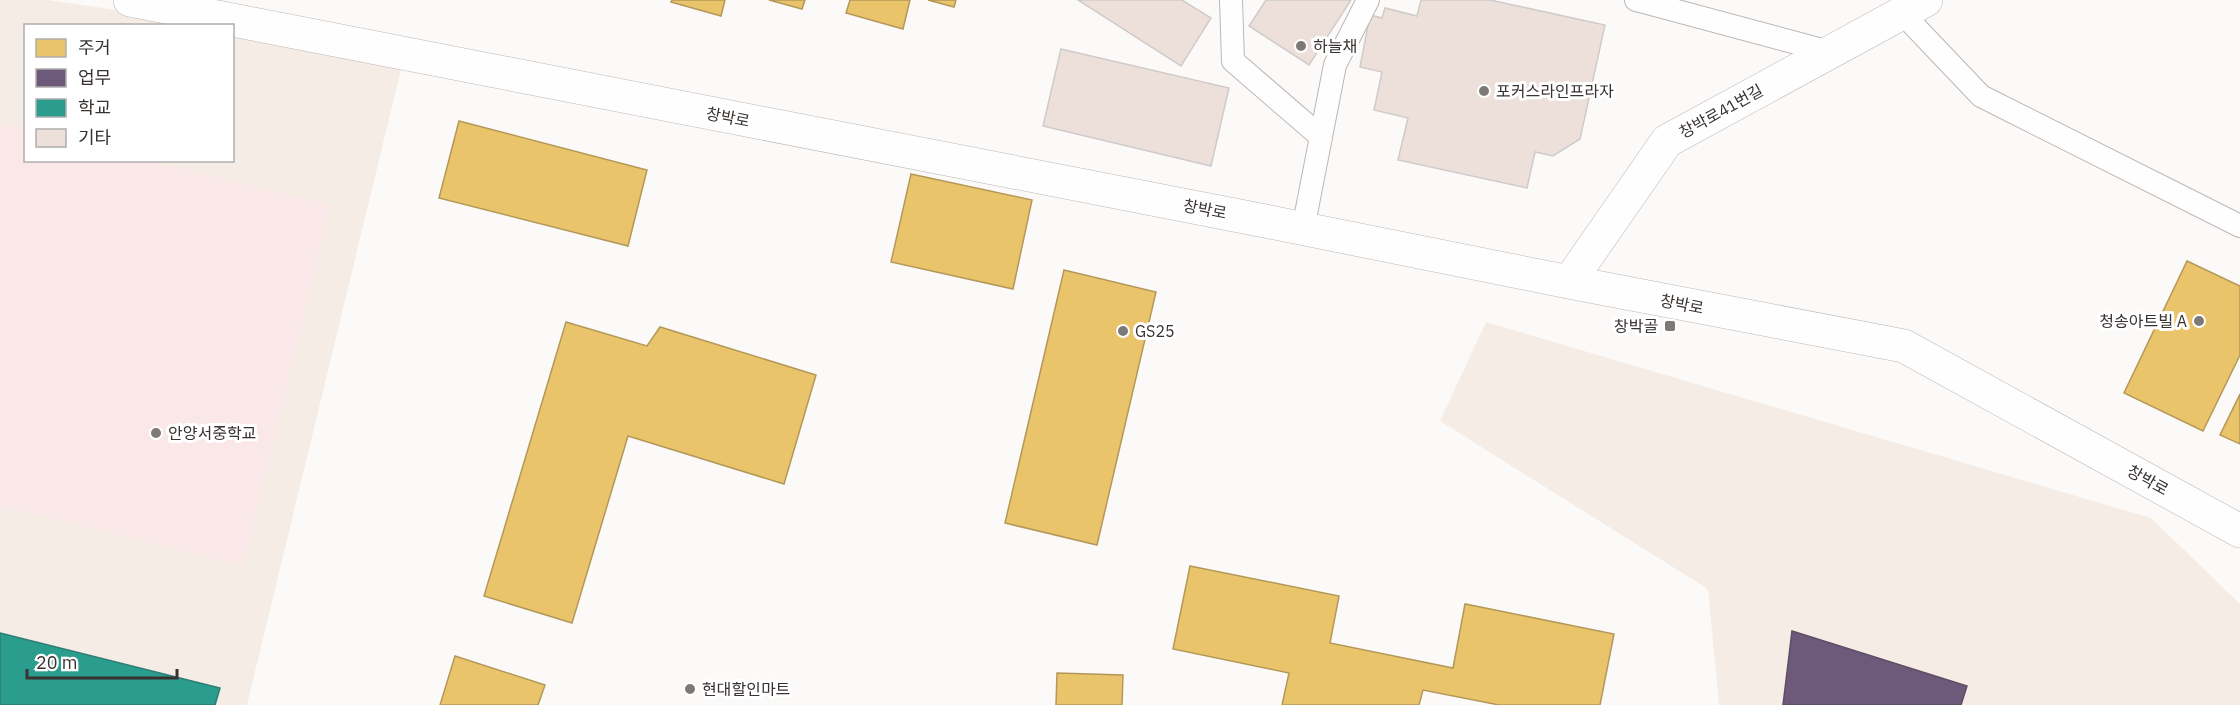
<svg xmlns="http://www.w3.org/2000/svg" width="2240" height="705" viewBox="0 0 2240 705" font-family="'IBM Plex Sans','Noto Sans KR',sans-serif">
	<rect width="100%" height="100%" fill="#fcfaf8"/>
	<g fill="#f5ece5">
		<polygon points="0,0 48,0 218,25 26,26 26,160 232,160 233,28 405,53 247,705 0,705"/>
		<polygon points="1486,322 2151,518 2240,604 2240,705 1719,705 1708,589 1440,421"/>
	</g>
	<polygon fill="#f9e8e7" points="0,123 25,129 26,160 152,161 331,205 243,566 0,506"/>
	<g fill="#e9c46a" stroke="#b49859" stroke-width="1.5">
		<polygon points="672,0 725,0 721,16 671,2"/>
		<polygon points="769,0 805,0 802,9"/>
		<polygon points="850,0 910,0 903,29 846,13"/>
		<polygon points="928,0 956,0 954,7"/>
		<polygon points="459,121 647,170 628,246 439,198"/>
		<polygon points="911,174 1032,200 1013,289 891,262"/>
		<polygon points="2187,261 2240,286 2240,355 2203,431 2124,393"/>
		<polygon points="1064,270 1156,292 1097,545 1005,523"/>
		<polygon points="566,322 647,346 660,327 816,375 784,484 628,436 572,623 484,596"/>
		<polygon points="2240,394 2240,444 2220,435"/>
		<polygon points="1190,566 1339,596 1330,643 1453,668 1465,604 1614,634 1600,705 1499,705 1423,690 1419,705 1282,705 1289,673 1173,649"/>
		<polygon points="455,656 545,685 538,705 440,705"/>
		<polygon points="1057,673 1123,675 1122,705 1056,705"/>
	</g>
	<polygon fill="#6d597a" stroke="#5d4e64" stroke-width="1.5" points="1792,631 1967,686 1961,705 1783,705"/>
	<polygon fill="#2a9d8f" stroke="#2e7d72" stroke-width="1.5" points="0,633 220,688 215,705 0,705"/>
	<g fill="#ede0db" stroke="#cfcbca" stroke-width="1.5">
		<polygon points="1078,0 1182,0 1211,18 1181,66"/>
		<polygon points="1266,0 1351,0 1309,65 1249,26"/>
		<polygon points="1421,0 1490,0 1605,25 1580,139 1553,156 1535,152 1527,188 1398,160 1408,118 1374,110 1382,72 1360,67 1370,15 1382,18 1385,8 1417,16"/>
		<polygon points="1061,49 1229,88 1211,166 1043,126"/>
	</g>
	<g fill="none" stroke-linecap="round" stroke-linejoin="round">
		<defs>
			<g id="service">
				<polyline points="1231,0 1233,61 1321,137"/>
				<polyline points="1636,0 1830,52"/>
				<polyline points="1902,13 1981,96 2240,226"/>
				<polyline points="1303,229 1335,65 1368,0"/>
			</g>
			<polyline id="minor" points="1569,282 1667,141 1926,0"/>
			<polyline id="tertiary" points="130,0 1265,221 1569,282 1904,346 2240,531"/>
		</defs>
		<use href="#service" stroke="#bbb7b5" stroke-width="24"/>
		<use href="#minor" stroke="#bbb7b5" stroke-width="34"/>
		<use href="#tertiary" stroke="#bbb7b5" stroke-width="34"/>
		<use href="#service" stroke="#fffefe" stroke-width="22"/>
		<use href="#minor" stroke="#fffefe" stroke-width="33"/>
		<use href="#tertiary" stroke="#fffefe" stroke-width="33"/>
	</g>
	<g fill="#7d7976" stroke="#fff" stroke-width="2">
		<circle cx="1301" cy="46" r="6"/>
		<circle cx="1484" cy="91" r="6"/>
		<circle cx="2199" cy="321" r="6"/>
		<rect x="1664" y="320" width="12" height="12" rx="3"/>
		<circle cx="1123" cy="331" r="6"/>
		<circle cx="156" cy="433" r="6"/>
		<circle cx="690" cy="689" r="6"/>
	</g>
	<g text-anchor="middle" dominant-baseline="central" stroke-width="6" stroke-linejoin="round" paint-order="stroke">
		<g font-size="16" fill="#383330" stroke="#fff" text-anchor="start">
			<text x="1313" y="46">하늘채</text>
			<text x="1496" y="91">포커스라인프라자</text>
			<text x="2187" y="321" text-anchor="end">청송아트빌 A</text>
			<text x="1658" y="326" text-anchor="end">창박골</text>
			<text x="1135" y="331">GS25</text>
			<text x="168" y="433">안양서중학교</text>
			<text x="702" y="689">현대할인마트</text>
		</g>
		<g font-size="16" fill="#383330" stroke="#fff">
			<text transform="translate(1721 111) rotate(-29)">창박로41번길</text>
			<text transform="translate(728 117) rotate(11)">창박로</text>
			<text transform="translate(1205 209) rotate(11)">창박로</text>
			<text transform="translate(1682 304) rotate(11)">창박로</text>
			<text transform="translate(2148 480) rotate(29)">창박로</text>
		</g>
	</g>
	<rect x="24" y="24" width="210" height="138" fill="#ffffff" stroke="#afadac" stroke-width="1.5"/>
	<rect x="36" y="39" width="30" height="18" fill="#e9c46a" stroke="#afadac" stroke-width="1.5"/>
	<text x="78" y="54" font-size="18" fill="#383330">주거</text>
	<rect x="36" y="69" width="30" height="18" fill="#6d597a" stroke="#afadac" stroke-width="1.5"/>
	<text x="78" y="84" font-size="18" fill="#383330">업무</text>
	<rect x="36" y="99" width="30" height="18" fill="#2a9d8f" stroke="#afadac" stroke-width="1.5"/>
	<text x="78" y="114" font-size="18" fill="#383330">학교</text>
	<rect x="36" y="129" width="30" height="18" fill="#ede0db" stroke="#afadac" stroke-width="1.5"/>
	<text x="78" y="144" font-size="18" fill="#383330">기타</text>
	<path d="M27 669v9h150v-9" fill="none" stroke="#383330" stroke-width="3"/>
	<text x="36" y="669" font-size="18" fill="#383330" stroke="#ffffff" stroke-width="4.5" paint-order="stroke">20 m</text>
</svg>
